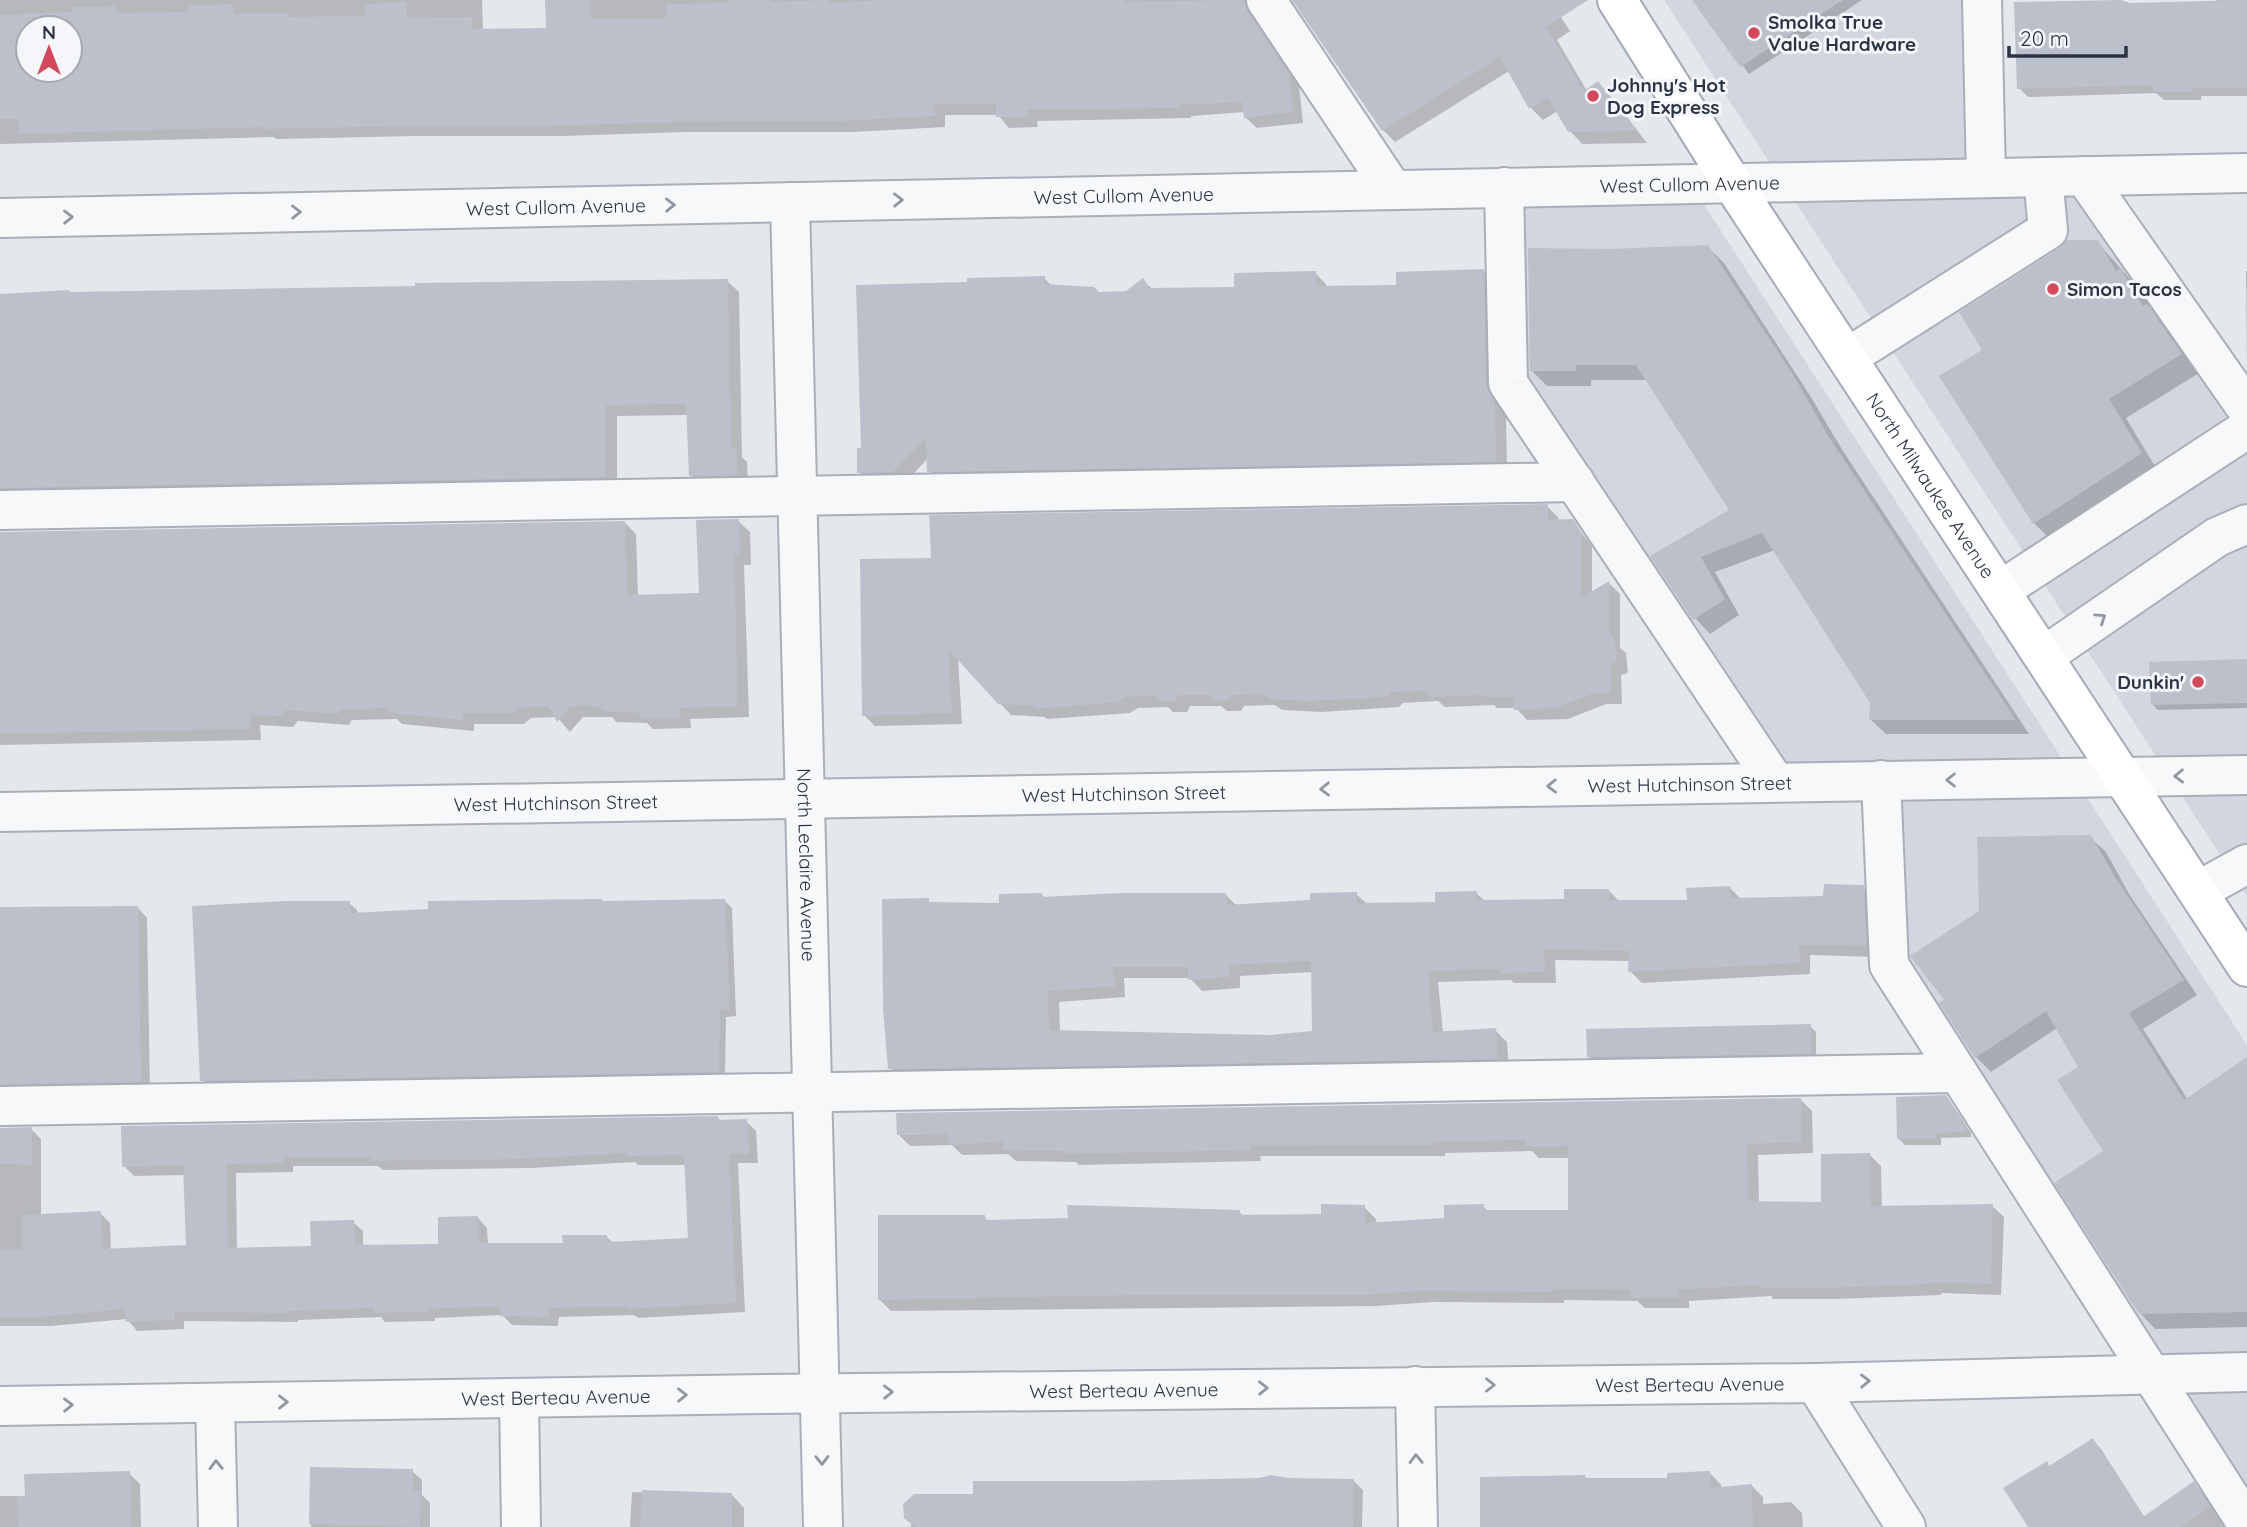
<svg xmlns="http://www.w3.org/2000/svg" width="2247" height="1527" viewBox="0 0 2247 1527" font-family="Quicksand,sans-serif">
	<rect width="100%" height="100%" fill="#e4e7ec"/>
	<g fill="#d2d6de">
		<polygon points="1664,0 1977,0 1981,182 2080,181 2247,424 2247,896"/>
		<polygon points="1694,189 2247,1045 2247,1506 1894,960 1887,775 1781,776 1515,381 1508,193"/>
	</g>
	<g fill="#0003" fill-rule="evenodd">
		<path d="M0,0H482L483,31L548,30L547,0H1251L1258,25L1299,86L1303,123L1257,128L1245,117V112L1191,116V118L1037,121L1038,127L1009,128L998,115H945V127L853,132H686L563,136H415L276,139L274,137L0,144ZM28,28H70V70H28Z"/>
		<polygon points="1294,0 1550,0 1570,31 1557,40 1587,91 1610,96 1647,143 1582,144 1570,131 1558,111 1543,120 1531,108 1509,71 1395,142 1383,130"/>
		<polygon points="1694,0 1862,0 1749,74"/>
		<polygon points="2216,0 2247,0 2247,96 2201,96 2201,100 2164,100 2156,93 2028,97 2019,88 2123,3 2216,3"/>
		<polygon points="2097,242 2139,289 2153,312 2165,325 2199,373 2126,418 2159,473 2053,542 2034,523 1985,351 2061,250"/>
		<polygon points="1708,247 1724,263 1809,394 1843,451 2029,734 1886,734 1870,719 1872,703 1775,550 1715,572 1739,615 1710,634 1695,618 1653,557 1731,510 1648,380 1591,380 1591,386 1547,386 1531,370 1611,251"/>
		<polygon points="1483,271 1494,282 1496,396 1506,416 1507,472 940,482 929,471 928,458 905,483 870,483 859,472 863,450 969,284 1044,278 1053,287 1099,294 1126,292 1143,280 1153,290 1236,289 1315,273 1326,284 1326,287 1398,286"/>
		<polygon points="2246,271 2247,271 2247,366"/>
		<polygon points="727,281 739,292 742,457 747,462 748,486 702,487 691,475 688,415 617,416 617,488 0,503 0,296"/>
		<polygon points="1547,506 1558,517 1559,522 1572,521 1592,546 1592,593 1609,583 1620,594 1620,648 1626,653 1628,673 1621,675 1622,704 1606,704 1568,719 1527,720 1516,708 1497,708 1494,705 1445,707 1438,701 1403,703 1399,707 1321,712 1282,710 1275,705 1244,706 1241,711 1227,711 1221,706 1190,706 1187,712 1173,712 1168,707 1138,708 1130,713 1047,719 1045,717 1011,715 958,658 962,724 875,726 864,715 932,559"/>
		<polygon points="738,521 750,532 751,565 744,565 749,717 690,719 691,728 653,729 647,723 616,722 612,717 583,717 570,732 557,717 531,718 524,724 474,724 474,731 402,724 397,719 352,720 349,725 298,721 293,727 260,725 261,740 0,745 0,534 625,523 636,534 638,596 700,594"/>
		<polygon points="2247,661 2247,708 2158,710 2152,704"/>
		<polygon points="2090,837 2106,852 2129,894 2197,995 2143,1029 2188,1100 2247,1074 2247,1327 2155,1329 2140,1313 2105,1152 2080,1067 2057,1028 1991,1072 1976,1057"/>
		<path d="M1863,887L1875,899L1877,957L1810,955V974L1642,983L1630,971V961L1555,960L1556,983H1514L1511,980L1438,982L1443,1033L1495,1030L1507,1042L1509,1070L901,1080L890,1068L928,900L932,904L1001,905L1042,895L1045,898L1226,895L1237,906L1312,902L1356,894L1367,904L1437,903L1476,893L1486,902L1566,901L1609,891L1620,902H1689L1730,888L1741,899L1825,898ZM1313,972L1314,1032L1270,1036L1060,1032L1059,1002L1125,997L1124,978H1190L1202,991L1240,988V976Z"/>
		<polygon points="725,901 732,908 736,1016 726,1017 725,1078 209,1087 202,1080 349,903 357,910 357,915"/>
		<polygon points="138,908 147,918 150,1091 0,1096 0,910"/>
		<polygon points="1810,1026 1816,1032 1816,1059 1595,1063 1589,1057"/>
		<polygon points="1946,1097 1971,1133 1971,1137 1941,1138 1941,1145 1905,1145 1899,1139"/>
		<polygon points="1800,1099 1812,1111 1813,1153 1758,1155 1759,1203 1823,1204 1870,1155 1881,1166 1882,1208 1992,1206 2004,1217 2001,1295 1941,1293 1941,1295 1835,1299 1773,1299 1771,1296 1689,1301 1689,1308 1645,1308 1637,1301 1564,1300 1564,1303 1433,1302 1377,1306 891,1311 879,1299 984,1217 989,1222 1239,1212 1245,1217 1322,1216 1364,1207 1376,1219 1376,1224 1446,1220 1483,1206 1489,1212 1570,1212 1570,1158 1539,1158 1532,1151 1445,1153 1445,1156 1260,1156 1261,1161 1079,1165 1076,1162 1016,1161 1008,1154 962,1155 952,1145 910,1146 899,1135"/>
		<path d="M718,1118L722,1122L746,1121L756,1131L758,1163H738L745,1312L638,1318L634,1315L559,1317L558,1326L512,1325L502,1315L435,1318V1321L385,1322L381,1317L298,1320V1322L184,1321V1329L137,1331L127,1319L51,1326H0V1130L31,1129L41,1139V1216L100,1213L110,1223L111,1250L187,1246L185,1175L134,1176L124,1166ZM635,1162L638,1165H686L690,1240L614,1244L607,1237L564,1244H488L487,1228L478,1218L440,1246L363,1247V1231L353,1222L313,1248L237,1250L236,1173L293,1172V1166H378L383,1170L532,1168Z"/>
		<polygon points="2092,1440 2101,1449 2145,1518 2193,1484 2203,1493 2225,1527 2030,1527 2046,1463 2050,1467"/>
		<polygon points="311,1469 412,1471 422,1480 422,1495 430,1503 430,1527 311,1527"/>
		<polygon points="129,1473 140,1484 141,1527 0,1527 0,1496 27,1496"/>
		<polygon points="1710,1473 1721,1485 1721,1489 1752,1486 1763,1497 1763,1504 1791,1502 1802,1513 1803,1527 1482,1527 1585,1477 1588,1480 1669,1480"/>
		<polygon points="1288,1480 1353,1480 1363,1490 1362,1527 911,1527 911,1523 975,1495"/>
		<polygon points="632,1492 732,1495 744,1508 744,1527 630,1527"/>
	</g>
	<g fill="#bbc0ca" fill-rule="evenodd">
		<path d="M545,0H590L591,19L666,18V4L727,3V0H771V2L829,0V3L884,0H1124V2L1244,0L1248,12L1289,74L1293,112L1244,118L1242,102L1180,105V108L1027,110L1028,117H996V104H934L935,116L841,121L674,122L551,126H403L263,129V127L18,134V119H0V15L73,12V7L116,6V13L189,12V6L233,4V14L287,13V17L365,16L364,4L407,2V18L472,17V29L546,28ZM28,28H70V70H28Z"/>
		<polygon points="1292,0 1588,0 1546,27 1584,91 1598,81 1638,131 1568,132 1548,98 1529,109 1500,57 1382,131"/>
		<polygon points="1692,0 1843,0 1740,67"/>
		<polygon points="2121,0 2130,3 2247,0 2247,88 2193,88 2193,92 2153,92 2153,85 2017,89 2014,2"/>
		<polygon points="2067,240 2098,240 2116,271 2120,268 2143,306 2147,304 2182,354 2109,399 2142,453 2033,524 1939,376 1982,350 1959,312 2060,248"/>
		<polygon points="1708,245 1794,376 1827,434 2016,720 1869,720 1870,703 1762,533 1701,557 1725,599 1693,620 1650,556 1729,510 1636,365 1576,365 1576,371 1530,371 1528,248 1611,249"/>
		<polygon points="1484,269 1486,383 1495,404 1496,462 927,472 926,438 893,472 857,473 857,448 861,448 856,285 967,282 967,278 1045,276 1045,284 1094,287 1099,292 1126,291 1143,278 1149,288 1234,287 1234,273 1316,271 1316,286 1396,285 1396,272"/>
		<polygon points="728,279 731,449 736,449 738,475 689,476 686,404 606,405 606,477 0,488 0,294 68,290 71,292 130,291 415,286 415,283"/>
		<polygon points="1548,504 1548,520 1573,519 1582,533 1581,598 1609,581 1610,635 1615,640 1617,661 1611,664 1611,693 1594,693 1556,708 1514,710 1514,697 1484,697 1483,695 1432,697 1425,691 1391,692 1388,697 1308,701 1269,699 1262,694 1232,695 1229,700 1215,701 1208,695 1179,695 1175,701 1160,701 1154,696 1126,697 1118,702 1034,709 1034,706 998,704 948,649 952,713 862,716 860,559 931,558 929,515"/>
		<polygon points="739,519 740,554 734,554 738,706 680,708 680,718 640,718 639,713 603,711 599,706 571,706 557,722 549,706 519,708 512,713 463,713 463,720 389,713 387,708 340,710 338,714 286,710 281,716 250,715 250,729 0,734 0,532 625,521 627,595 699,593 696,520"/>
		<polygon points="2247,659 2247,703 2151,705 2149,662"/>
		<polygon points="2091,835 2115,877 2184,980 2129,1013 2184,1100 2247,1057 2247,1312 2139,1314 2054,1183 2103,1151 2057,1080 2078,1067 2046,1011 1975,1058 1939,1003 1944,1000 1910,956 1979,911 1977,837"/>
		<path d="M1824,884L1864,885L1866,946L1799,945L1800,963L1628,972L1629,951L1544,949L1545,972L1501,973V969L1428,971L1433,1032L1496,1028L1498,1059L888,1069L883,1009L882,899L929,898V902L999,903V894L1042,893V897L1121,893H1226L1227,905L1310,900V893L1357,892V903L1435,902V892L1477,891V900L1564,899V889H1609V900H1687L1686,888L1730,886L1731,898L1823,896ZM1311,961L1312,1031L1270,1035L1049,1030L1048,991L1115,986L1113,967H1188V980L1229,977V965Z"/>
		<polygon points="602,899 602,901 725,899 730,1010 720,1010 719,1072 200,1081 192,906 286,901 350,901 351,913 428,909 428,901"/>
		<polygon points="138,906 141,1082 0,1084 0,907"/>
		<polygon points="1811,1024 1811,1054 1587,1057 1586,1029"/>
		<polygon points="1946,1095 1966,1125 1966,1132 1936,1133 1936,1139 1897,1139 1896,1097"/>
		<polygon points="1801,1098 1802,1142 1747,1144 1748,1201 1821,1202 1821,1154 1870,1153 1871,1206 1993,1204 1991,1284 1930,1282 1930,1284 1823,1288 1760,1288 1760,1285 1678,1290 1678,1298 1631,1298 1631,1290 1553,1289 1553,1292 1421,1291 1364,1295 1132,1295 878,1300 878,1215 985,1215 985,1220 1068,1218 1067,1205 1240,1210 1240,1215 1321,1214 1321,1204 1365,1205 1365,1223 1444,1218 1444,1205 1484,1204 1484,1210 1568,1210 1568,1146 1526,1147 1526,1140 1434,1142 1434,1145 1250,1146 1250,1150 1066,1154 1066,1151 1003,1150 1003,1142 949,1145 948,1134 897,1135 896,1113"/>
		<path d="M718,1116V1120L747,1119L749,1154H729L736,1303L626,1309V1306L549,1308V1317L500,1316V1306L426,1309V1312L374,1313V1308L289,1311V1313L175,1312V1320L126,1322L125,1309L40,1317H0V1250H22V1215L101,1211L103,1249L186,1245L183,1165L122,1167L121,1126ZM627,1153V1156L684,1155L688,1238L608,1242L607,1235H562L563,1243H479L478,1216L438,1217V1244L355,1245L354,1220L310,1221L311,1246L228,1248L226,1164L284,1163V1157H371V1161L521,1159Z"/>
		<polygon points="32,1127 32,1165 0,1164 0,1128"/>
		<polygon points="2093,1438 2143,1517 2194,1481 2210,1507 2181,1527 2028,1527 2003,1488 2047,1461 2049,1466"/>
		<polygon points="310,1467 413,1469 413,1491 421,1491 420,1527 309,1524"/>
		<polygon points="130,1471 131,1527 18,1527 17,1496 25,1496 24,1474"/>
		<polygon points="1710,1471 1711,1488 1752,1484 1753,1527 1480,1527 1480,1477 1585,1475 1585,1478 1667,1478 1667,1473"/>
		<polygon points="1271,1475 1288,1478 1354,1479 1353,1527 915,1527 904,1518 903,1504 914,1494 973,1494 973,1481 1122,1481 1259,1478"/>
		<polygon points="642,1490 732,1493 732,1527 640,1527"/>
	</g>
	<g fill="none" stroke-linecap="round" stroke-linejoin="round">
		<defs>
			<g id="minor">
				<polyline points="1266,0 1393,190"/>
				<polyline points="1982,0 1986,178"/>
				<polyline points="2084,176 2247,409"/>
				<polyline points="1504,187 1508,383 1775,782"/>
				<path id="s1" d="M790,202L823,1527"/>
				<path id="s2" d="M0,218L2247,173"/>
				<polyline points="1848,357 2048,230 2043,177"/>
				<polyline points="0,510 1575,482"/>
				<polyline points="2001,590 2247,429"/>
				<polyline points="2044,656 2217,537 2247,524"/>
				<polyline points="1881,780 1889,965 2247,1524"/>
				<path id="s3" d="M0,812L2247,775"/>
				<polyline points="2198,891 2247,864"/>
				<polyline points="0,1106 1958,1073"/>
				<polyline points="1815,1383 1906,1527"/>
				<polyline points="1415,1386 1418,1527"/>
				<polyline points="519,1398 521,1527"/>
				<polyline points="215,1403 218,1527"/>
				<path id="s4" d="M0,1406L766,1394L1815,1383L2247,1372"/>
			</g>
			<g id="major">
				<path id="s5" d="M1617,0L1732,183L2247,967"/>
			</g>
		</defs>
		<use href="#minor" stroke="#a9aeb7" stroke-width="42"/>
		<use href="#major" stroke="#a3abb8" stroke-width="42"/>
		<use href="#minor" stroke="#f7f8fa" stroke-width="38"/>
		<use href="#major" stroke="#fff" stroke-width="38"/>
	</g>
	<defs><path id="oneway-chevron" d="M-2-3.5L2.5 0L-2 3.5" fill="none" stroke-width="1.6" stroke-linecap="round" stroke-linejoin="round" transform="scale(1.75)"/></defs>
	<g stroke="#9196a0">
		<use href="#oneway-chevron" transform="translate(898 200) rotate(-1)"/>
		<use href="#oneway-chevron" transform="translate(670 205) rotate(-1)"/>
		<use href="#oneway-chevron" transform="translate(296 212) rotate(-1)"/>
		<use href="#oneway-chevron" transform="translate(68 217) rotate(-1)"/>
		<use href="#oneway-chevron" transform="translate(2101 618) rotate(-34)"/>
		<use href="#oneway-chevron" transform="translate(2179 776) rotate(179)"/>
		<use href="#oneway-chevron" transform="translate(1951 780) rotate(180)"/>
		<use href="#oneway-chevron" transform="translate(1552 786) rotate(179)"/>
		<use href="#oneway-chevron" transform="translate(1325 789) rotate(179)"/>
		<use href="#oneway-chevron" transform="translate(1865 1381) rotate(-1)"/>
		<use href="#oneway-chevron" transform="translate(1490 1385)"/>
		<use href="#oneway-chevron" transform="translate(1263 1388) rotate(-1)"/>
		<use href="#oneway-chevron" transform="translate(888 1392) rotate(-1)"/>
		<use href="#oneway-chevron" transform="translate(682 1395) rotate(-1)"/>
		<use href="#oneway-chevron" transform="translate(283 1402) rotate(-1)"/>
		<use href="#oneway-chevron" transform="translate(68 1405) rotate(-1)"/>
		<use href="#oneway-chevron" transform="translate(1416 1459) rotate(-91)"/>
		<use href="#oneway-chevron" transform="translate(822 1460) rotate(89)"/>
		<use href="#oneway-chevron" transform="translate(216 1465) rotate(-91)"/>
	</g>
	<g fill="#d1495b" stroke="#f4f6f9" stroke-width="2.5">
		<circle cx="1754" cy="33" r="7"/>
		<circle cx="1593" cy="96" r="7"/>
		<circle cx="2053" cy="289" r="7"/>
		<circle cx="2198" cy="682" r="7"/>
	</g>
	<g text-anchor="middle" dominant-baseline="central" stroke-width="6" stroke-linejoin="round" paint-order="stroke">
		<g font-size="19" font-weight="bold" fill="#2b3445" stroke="#f4f6f9" text-anchor="start">
			<text x="1768" y="22">Smolka True<tspan x="1768" dy="22">Value Hardware</tspan></text>
			<text x="1607" y="85">Johnny's Hot<tspan x="1607" dy="22">Dog Express</tspan></text>
			<text x="2067" y="289">Simon Tacos</text>
			<text x="2184" y="682" text-anchor="end">Dunkin'</text>
		</g>
		<g font-size="19" fill="#2b3445" stroke="#f4f6f9">
			<text stroke="none"><textPath href="#s2" startOffset="1690">West Cullom Avenue</textPath></text>
			<text stroke="none"><textPath href="#s2" startOffset="1124">West Cullom Avenue</textPath></text>
			<text stroke="none"><textPath href="#s2" startOffset="556">West Cullom Avenue</textPath></text>
			<text stroke="none"><textPath href="#s5" startOffset="578">North Milwaukee Avenue</textPath></text>
			<text stroke="none"><textPath href="#s3" startOffset="1690">West Hutchinson Street</textPath></text>
			<text stroke="none"><textPath href="#s3" startOffset="1124">West Hutchinson Street</textPath></text>
			<text stroke="none"><textPath href="#s3" startOffset="556">West Hutchinson Street</textPath></text>
			<text stroke="none"><textPath href="#s1" startOffset="663">North Leclaire Avenue</textPath></text>
			<text stroke="none"><textPath href="#s4" startOffset="1690">West Berteau Avenue</textPath></text>
			<text stroke="none"><textPath href="#s4" startOffset="1124">West Berteau Avenue</textPath></text>
			<text stroke="none"><textPath href="#s4" startOffset="556">West Berteau Avenue</textPath></text>
		</g>
	</g>
	<g transform="translate(49 49)"><circle r="33" fill="#f4f6f9" stroke="#a4a8b1" stroke-width="2"/>
	<path d="M0-5L12 26L0 18L-12 26Z" fill="#d1495b"/>
	<text y="-10" font-size="19" font-weight="bold" text-anchor="middle" fill="#2b3445">N</text>
	</g>
	<path d="M2009 46v10h117v-10" fill="none" stroke="#2b3445" stroke-width="3.5"/>
	<text x="2020" y="46" font-size="21" fill="#2b3445" stroke="#f4f6f9" stroke-width="5" paint-order="stroke">20 m</text>
</svg>
